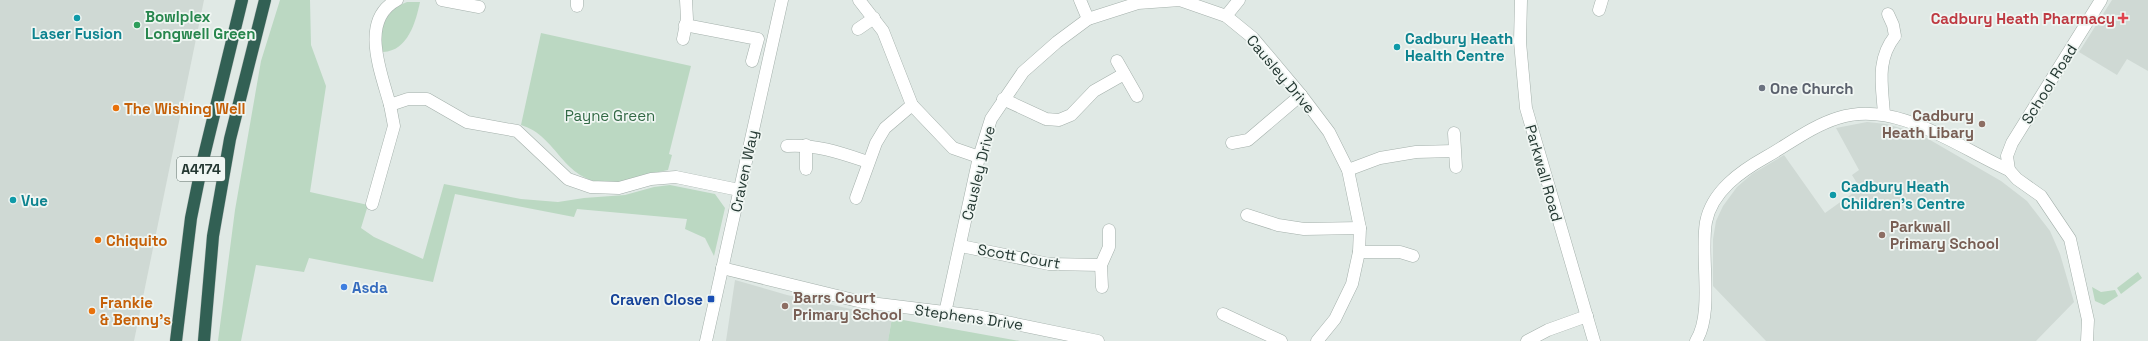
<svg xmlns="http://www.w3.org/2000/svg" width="2148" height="341" viewBox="0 0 2148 341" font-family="'Space Grotesk',sans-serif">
	<rect width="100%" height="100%" fill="#e0e9e5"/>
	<g fill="#cfd9d4">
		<polygon points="0,0 204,0 134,341 0,341"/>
		<polygon points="2112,0 2148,0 2148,71 2127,59 2117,75 2079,52"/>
		<polygon points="1867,122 1886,124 1918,133 2001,181 2027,201 2050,231 2060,254 2074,302 2036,341 1766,341 1713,286 1713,239 1716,221 1723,206 1737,187 1752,174 1784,155 1825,213 1860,188 1852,175 1859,170 1836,128"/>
		<polygon points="735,280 787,295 892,318 888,341 726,341"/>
	</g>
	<g fill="#bbd8c2">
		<polygon points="280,0 310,0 311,45 326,86 310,192 368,205 361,228 374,237 423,259 444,184 521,199 558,202 584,198 625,195 654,187 670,185 715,194 725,208 714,256 705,238 685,229 687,219 577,209 574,217 455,194 433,282 309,258 304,272 256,265 241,341 218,341 235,210 261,61"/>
		<path d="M407,2H420C416,21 408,51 383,52C378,30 384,11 407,2Z"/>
		<path d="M541,33L691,66L669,154L672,155L668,170C648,173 628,184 607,183C562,181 558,136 521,125Z"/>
		<polygon points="2138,272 2142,278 2121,294 2117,288"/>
		<polygon points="2092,287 2101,292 2115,290 2118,296 2104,305 2095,301"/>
		<polygon points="892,318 1020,341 888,341"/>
	</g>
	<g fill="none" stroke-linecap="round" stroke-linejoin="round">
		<defs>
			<g id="minor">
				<polyline points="442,0 479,7"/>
				<polyline points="859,0 883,31 912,105 953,148 979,157"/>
				<polyline points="1080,0 1088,19"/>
				<polyline points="1521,0 1520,42 1526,108 1594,341"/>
				<polyline points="577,6 577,0"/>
				<polyline points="1599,10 1602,0"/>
				<polyline points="1226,16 1239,0"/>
				<polyline points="685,25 758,39 752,61"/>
				<polyline points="858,29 874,18"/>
				<polyline points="683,39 687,19 686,0"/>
				<polyline points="1117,61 1137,96"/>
				<polyline points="1003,99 1046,119 1059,120 1071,115 1094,91 1124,74"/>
				<path d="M390,105C381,72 359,20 397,0"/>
				<path d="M1884,114C1882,85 1876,60 1895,36L1893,25L1888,14"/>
				<polyline points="1454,133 1456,167"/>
				<polyline points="1232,143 1248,140 1301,95"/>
				<path d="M787,146C816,144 841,153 868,162"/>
				<polyline points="806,169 806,145"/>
				<polyline points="1348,170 1380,158 1416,152 1454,151"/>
				<polyline points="2009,170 2007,156 2012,143 2101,0"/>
				<polyline points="856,198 876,143 885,128 912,105"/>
				<polyline points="372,204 394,126 390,105 408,99 427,99 467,122 517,131 568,179 591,187 619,188 651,179 676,177 739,190"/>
				<polyline points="1247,215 1278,225 1304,229 1360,228"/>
				<polyline points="961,246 1049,264 1101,265"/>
				<polyline points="1359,252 1400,252 1413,256"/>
				<polyline points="722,268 862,302 977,316 1098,341"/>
				<polyline points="1102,287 1101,265 1109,247 1109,230"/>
				<polyline points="945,313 979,157 991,119 1023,72 1057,42 1088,19 1138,3 1180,0 1226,16 1253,38 1301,95 1329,132 1348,170 1360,228 1359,252 1352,284 1335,319 1317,341"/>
				<polyline points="1223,314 1281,341"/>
				<polyline points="706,341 782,0"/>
				<polyline points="1527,341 1548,330 1587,316"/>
				<path d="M1696,341C1714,313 1700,256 1706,222C1712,191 1741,171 1766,157C1789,144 1812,126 1838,118C1896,99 1957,147 2009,170L2017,179L2041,196L2070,239L2088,320L2087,341"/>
			</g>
			<g id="highway">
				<polyline points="176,341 191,218 202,164 242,0"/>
				<polyline points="204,341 213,236 230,139 265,0"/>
			</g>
		</defs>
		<use href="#minor" stroke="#a4b0ab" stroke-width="13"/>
		<use href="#highway" stroke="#bdc3c1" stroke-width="13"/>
		<use href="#minor" stroke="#fff" stroke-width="12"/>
		<use href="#highway" stroke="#326054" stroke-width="12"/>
	</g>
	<g fill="#0f9aa8" stroke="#f0f6f3" stroke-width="1.5">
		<circle cx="77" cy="18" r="4"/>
		<circle cx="1397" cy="47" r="4"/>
		<circle cx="1833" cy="195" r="4"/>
		<circle cx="13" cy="200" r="4"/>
	</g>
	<path fill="#e0444e" stroke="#f0f6f3" stroke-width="1.5" d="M2121 12h4v4h4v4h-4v4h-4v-4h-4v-4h4z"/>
	<circle fill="#2e9e5b" stroke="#f0f6f3" stroke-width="1.5" cx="137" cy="25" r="4"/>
	<circle fill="#6b7280" stroke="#f0f6f3" stroke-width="1.5" cx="1762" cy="88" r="4"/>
	<g fill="#e8710a" stroke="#f0f6f3" stroke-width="1.5">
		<circle cx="116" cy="108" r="4"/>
		<circle cx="98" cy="240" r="4"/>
		<circle cx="92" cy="311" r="4"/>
	</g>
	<g fill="#8d6e63" stroke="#f0f6f3" stroke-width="1.5">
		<circle cx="1982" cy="124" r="4"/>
		<circle cx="1882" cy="235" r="4"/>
		<circle cx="785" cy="306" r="4"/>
	</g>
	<circle fill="#3f7fe0" stroke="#f0f6f3" stroke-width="1.5" cx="344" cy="287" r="4"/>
	<rect fill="#1a4fb4" stroke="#f0f6f3" stroke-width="1.5" x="707" y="295" width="8" height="8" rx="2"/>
	<g text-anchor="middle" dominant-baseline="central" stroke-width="3.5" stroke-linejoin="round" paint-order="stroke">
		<rect fill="#f0f6f3" stroke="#60706b" stroke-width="1" x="177" y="157" width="48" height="24" rx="3"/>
		<g font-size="14" font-weight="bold" fill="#233731">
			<text x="201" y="169">A4174</text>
		</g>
		<g font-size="15" font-weight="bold" fill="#27864d" stroke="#f0f6f3" text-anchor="start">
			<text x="145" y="16">Bowlplex<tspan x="145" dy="17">Longwell Green</tspan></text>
		</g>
		<g font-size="15" font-weight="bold" fill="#be3a42" stroke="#f0f6f3" text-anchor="end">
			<text x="2115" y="18">Cadbury Heath Pharmacy</text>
		</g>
		<g font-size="15" font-weight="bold" fill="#0d838f" stroke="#f0f6f3" text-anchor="start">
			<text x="77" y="33" text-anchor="middle">Laser Fusion</text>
			<text x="1405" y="38">Cadbury Heath<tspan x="1405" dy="17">Health Centre</tspan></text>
			<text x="1841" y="186">Cadbury Heath<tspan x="1841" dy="17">Children's Centre</tspan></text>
			<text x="21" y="200">Vue</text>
		</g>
		<g font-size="15" fill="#233731" stroke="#f0f6f3">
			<text transform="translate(1281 74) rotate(50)">Causley Drive</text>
			<text transform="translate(2049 84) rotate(-58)">School Road</text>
			<text transform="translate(744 171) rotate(-78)">Craven Way</text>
			<text transform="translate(978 173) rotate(-76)">Causley Drive</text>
			<text transform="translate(1544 173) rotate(74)">Parkwall Road</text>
			<text transform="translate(1019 256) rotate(10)">Scott Court</text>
			<text transform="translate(969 317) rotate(8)">Stephens Drive</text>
		</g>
		<g font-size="15" font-weight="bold" fill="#5b616d" stroke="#f0f6f3" text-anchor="start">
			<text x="1770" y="88">One Church</text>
		</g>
		<g font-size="15" font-weight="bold" fill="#c56008" stroke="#f0f6f3" text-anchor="start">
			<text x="124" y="108">The Wishing Well</text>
			<text x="106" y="240">Chiquito</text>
			<text x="100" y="302">Frankie<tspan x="100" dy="17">&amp; Benny's</tspan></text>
		</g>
		<g font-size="15" fill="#326945" stroke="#f0f6f3">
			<text x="610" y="115">Payne Green</text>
		</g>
		<g font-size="15" font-weight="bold" fill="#785e54" stroke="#f0f6f3" text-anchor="start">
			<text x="1974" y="115" text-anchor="end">Cadbury<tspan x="1974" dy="17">Heath Libary</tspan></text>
			<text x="1890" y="226">Parkwall<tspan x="1890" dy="17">Primary School</tspan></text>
			<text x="793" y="297">Barrs Court<tspan x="793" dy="17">Primary School</tspan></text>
		</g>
		<g font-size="15" font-weight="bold" fill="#366cbe" stroke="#f0f6f3" text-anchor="start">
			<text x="352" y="287">Asda</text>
		</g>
		<g font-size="15" font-weight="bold" fill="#164399" stroke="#f0f6f3" text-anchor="end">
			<text x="703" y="299">Craven Close</text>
		</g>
	</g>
</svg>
